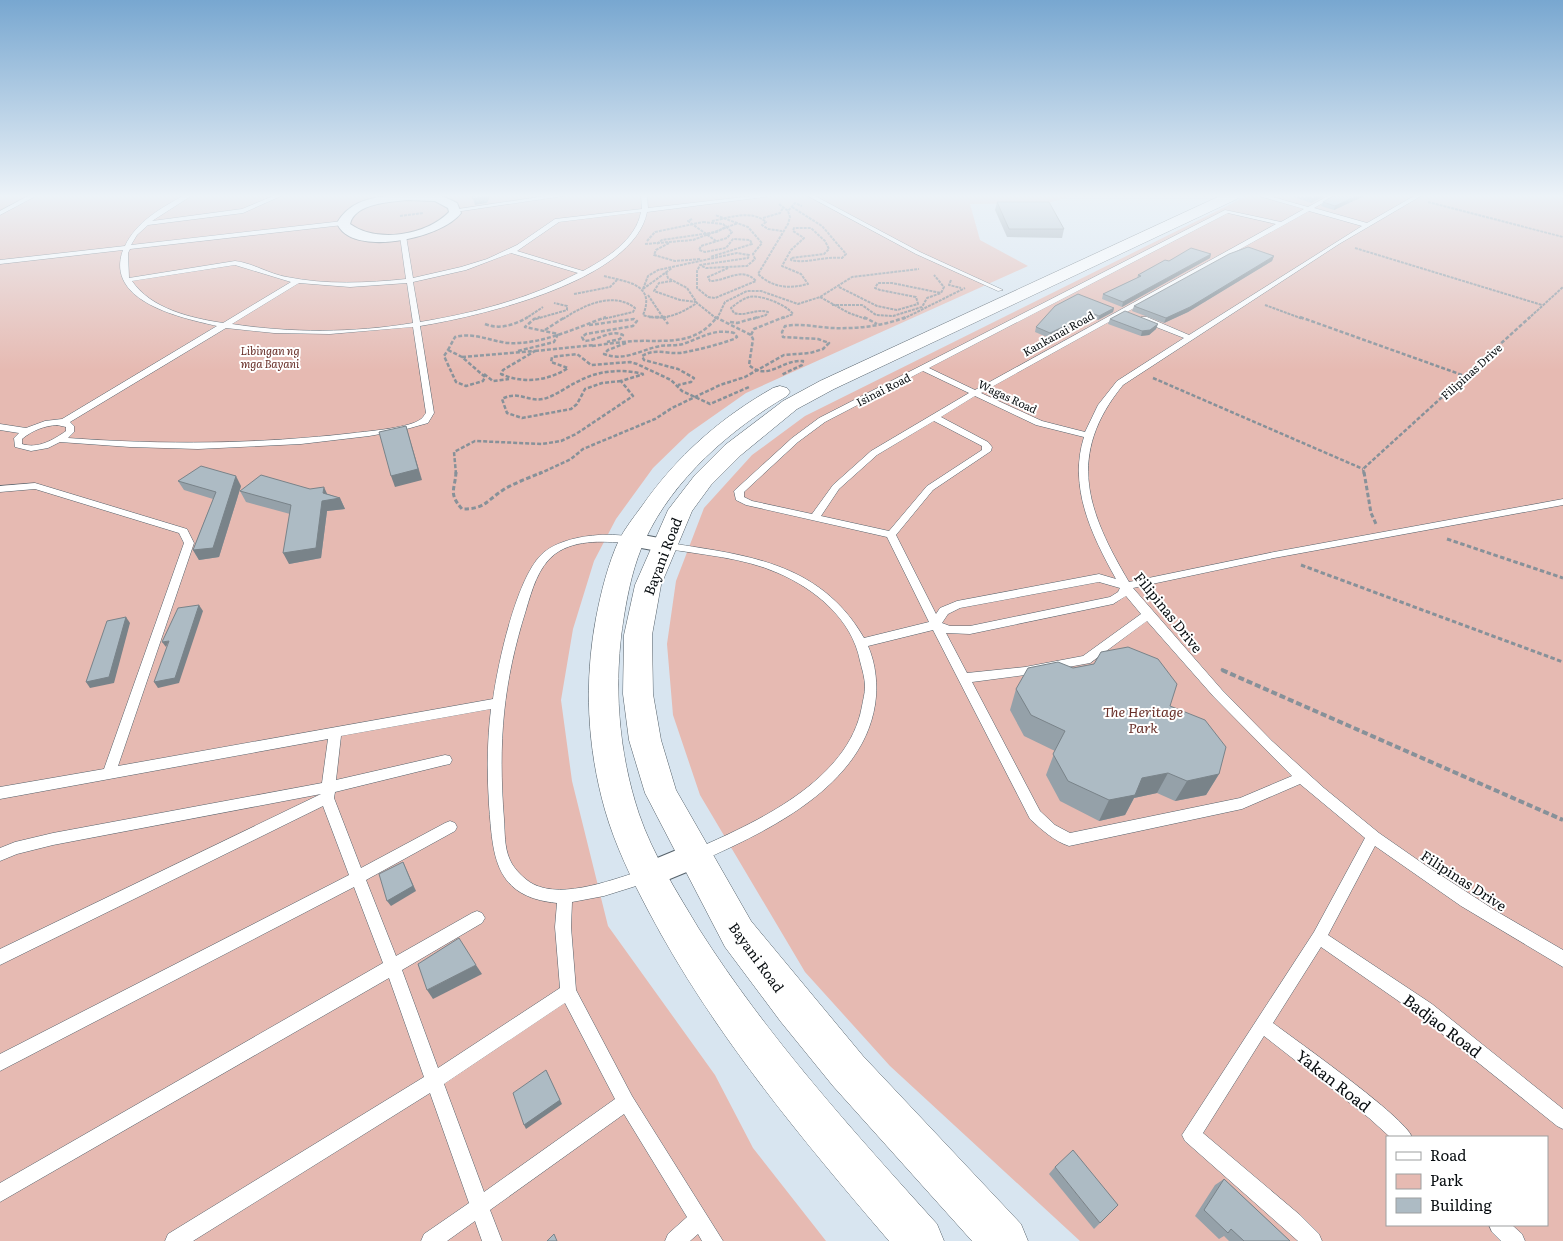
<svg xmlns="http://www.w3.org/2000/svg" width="1563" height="1241" viewBox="0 0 1563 1241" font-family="Literata,serif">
	<rect width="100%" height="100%" fill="#d8e5f0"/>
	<g fill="#e6bab2" fill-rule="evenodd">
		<polygon points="0,196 1072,196 1048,203 970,204 980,240 1028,266 746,393 689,433 653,468 616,519 594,561 573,629 561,700 572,781 608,926 715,1075 753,1148 826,1241 0,1241"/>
		<path d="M1247,196H1563V1241H1080L890,1066L805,972L700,795L673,715L667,644L676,581L704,508L752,455L805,416ZM1387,1137H1547V1225H1387Z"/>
	</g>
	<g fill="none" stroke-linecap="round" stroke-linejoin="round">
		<defs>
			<g id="lane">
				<polygon points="28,196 36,196 0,215 0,211"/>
				<path d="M183,196H191L152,221L242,209L273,196H281L243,213L148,225L137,235L131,245L343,221L346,223L343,225L130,249L128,253L129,278L235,261C253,263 269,274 287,277C326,285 367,283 406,279L400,236L403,234L406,236L413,278L461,267L487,259L517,245L555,219L642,209L641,196H647L648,208L753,196H772L647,212C634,281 480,316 420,326L434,413L428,423L403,430L369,436L301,444L198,449L130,447L60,442L48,448L31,451L15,447L14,438L19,433L0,430V424L26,428L45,421L62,419L217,326C182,318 104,302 123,250L0,264V260L125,246C136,222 161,208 183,196ZM641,212C636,240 607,258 583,271L517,251L559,222ZM511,253L578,273C528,299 475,313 420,322L413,282L466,270ZM235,265L291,282L223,323C191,318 151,309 132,281ZM299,283L350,287L407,283L413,323C353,333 291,333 232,324ZM413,327L426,413C425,414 422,419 421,419C410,428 369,431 354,433C259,444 164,445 68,438L74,432V426L70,422L226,328L274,333L330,334ZM57,425L66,427V431C53,440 38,449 22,444V439C33,430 44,426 57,425Z"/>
				<polygon points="546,196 563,196 455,212 452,210"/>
				<polygon points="808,196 815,196 920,252 1003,290 998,291 916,254"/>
				<path d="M1259,196H1269L1308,207L1328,196H1335L1314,208L1367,223L1414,196H1421L1339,244L1123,385C1066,455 1087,511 1129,582L1274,552L1563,499V505L1274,558L1133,588L1222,690L1272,741L1324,788L1379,833L1425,865L1496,911L1563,950V967L1461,906L1375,846L1328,935L1432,1004L1563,1109V1129L1557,1126L1420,1016L1321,947L1273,1023C1297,1041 1405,1117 1412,1137H1390L1369,1118L1264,1036L1203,1133L1300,1215L1319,1234L1322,1241H1298L1185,1141L1182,1135L1314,932L1365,838L1300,784L1242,809L1069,846C1054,841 1042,830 1030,819L933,630L868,646C876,664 878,686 875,705C862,786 770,830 703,860L698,861L693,860L691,855L693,850C755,823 849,781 862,706C863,700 865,693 865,687C865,678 862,669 860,661C852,619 815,589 778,573C742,557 701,555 663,548L658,545L663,542C743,555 819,560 864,638L929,622L887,537L746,505L736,500L734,491L792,438L819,418L1225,210L1281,222L1304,209ZM1309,211L1362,226L1189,335L1147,317H1141V321L1184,338L1117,381L1098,405L1085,432L1042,421L981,393ZM1228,213L1276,224L975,390L929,368ZM923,371L969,393L871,451L833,485L812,514L752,501L744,497V492L798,442L825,422ZM975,396L1036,425L1084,437C1068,487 1092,536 1116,579L1099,574L957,601L940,608L936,614L896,535L933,490L991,451L992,447L988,442L941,417ZM934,421L982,446V450L927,486L889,531L821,516L839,489L877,455ZM1099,582L1120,588L1118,592L1110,597L970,626H950L942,623L948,614L960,608ZM1126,596L1141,614L1083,656L1025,667L967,673L946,633L970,634L1113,604ZM1147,621L1214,697L1292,776L1240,798L1070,833L1055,825L1040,811L972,682L1025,675L1090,663Z"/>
				<path d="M35,483L187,529L194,543L118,766L493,699C498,663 516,580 541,555C561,535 609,531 636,538L637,540L636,542L632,543C607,542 577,538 555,554C538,567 532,590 526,610C503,683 498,742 504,819C505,832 504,847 510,860C514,869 524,879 533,884C564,900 616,878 647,869L652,871L654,876L652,881L604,896L572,902L571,927L576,990L632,1096L723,1241H702L698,1234L690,1241H665L668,1234L687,1217L624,1114L490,1210L502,1241H482L475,1221L447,1241H421L424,1234L469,1203L430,1093L193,1241H165L168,1234L424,1077L389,978L0,1202V1183L383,963L354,887L0,1071V1054L349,875L323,806L0,965V949L321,794L53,845L17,854L0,861V848L15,842L53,833L322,783L328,739L0,799V787L104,769L184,543L179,533L35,489L0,492V486ZM491,709C487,741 487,773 489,805C493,856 494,897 557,903L555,927L560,988L438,1068L402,970L482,923L485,918L482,913L477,911L472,913L396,956L366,880L455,831L457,827L455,823L450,821L445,823L361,868L334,798L335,792L445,765L450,764L452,760L450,756L445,755L336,780L341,736ZM565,1003L615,1099L484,1192L444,1084Z"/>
				<polygon points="1489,1225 1512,1225 1522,1234 1525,1241 1501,1241 1492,1232"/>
			</g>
			<g id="street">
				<path d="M386,196H442L457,203L461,213C442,239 350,258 337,223C348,204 365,199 386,196ZM408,200L435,201L448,208L449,212C426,236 376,243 350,224C355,203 390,202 408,200Z"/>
				<polygon points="632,533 670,540 673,545 670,550 663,552 625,545 622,540 625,535"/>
				<polygon points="696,842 706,846 710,855 706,864 648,888 638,884 633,875 638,866"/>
			</g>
			<g id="secondary">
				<polygon points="1220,196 1239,196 1237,199 834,389 797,409 741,455 711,485 692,511 661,585 652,635 653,694 661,740 676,790 751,921 863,1056 1021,1224 1028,1241 972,1241 833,1086 781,1022 725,947 645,793 629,740 623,694 624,635 635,585 668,510 695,475 725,445 783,401 820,381"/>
				<path d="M780,386L787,388L790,392L787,396C731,429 673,479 645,540C634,563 628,591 624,616C613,682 618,751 639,814C653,855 677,892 699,929C767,1036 852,1130 937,1224L944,1241H889C801,1138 713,1033 649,912C632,880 615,845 605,810C587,747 584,682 596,618C601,592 608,564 619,540C625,528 634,517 642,506C677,456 720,418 773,388Z"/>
			</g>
		</defs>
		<use href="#lane" stroke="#55616a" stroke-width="1"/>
		<use href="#street" stroke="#55616a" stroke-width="2"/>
		<use href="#secondary" stroke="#55616a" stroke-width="1"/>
		<g stroke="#879199" stroke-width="2" stroke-dasharray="3 1" stroke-linecap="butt">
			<polyline points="1428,202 1563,237"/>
			<polyline points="779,204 788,211"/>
			<path d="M792,207L822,226L846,254L842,258C825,256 805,264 791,260V258L824,254L829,249L825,241L811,228H794L793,231L804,238L791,250L782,266L801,274L808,284C789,289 773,288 758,274L788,224L790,217L788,211L795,203L802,206"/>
			<polyline points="400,216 423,213"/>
			<polyline points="763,218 780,213 783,208"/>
			<polyline points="692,219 688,221 716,241"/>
			<path d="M712,221C729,218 751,209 766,222L762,225L768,229L782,231"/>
			<polyline points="703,222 723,224 732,232 727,238 701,246 699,250 705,252 726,248 733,239 750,240 752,244 710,257"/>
			<polyline points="647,241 655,232 703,222"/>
			<polyline points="669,243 656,250 654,255 675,261 701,259"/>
			<polyline points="645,244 693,240 738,223"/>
			<polyline points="657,244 662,240 717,232 727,226"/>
			<polyline points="1355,248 1542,305"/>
			<polyline points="702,266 706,268 747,266 755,259 753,254 762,243 748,227 715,215"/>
			<polyline points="666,272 668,278 687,288 697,303 717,319"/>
			<path d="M604,276C627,282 656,284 643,315C663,322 680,314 697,303"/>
			<polyline points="951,280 949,285 961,288"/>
			<polyline points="672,281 659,283 654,291 680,300 696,302"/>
			<polyline points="839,287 877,306 897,310 918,304 916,297 880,290 875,288 878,283 892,283 941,293"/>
			<path d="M643,289L648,276L658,270L737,253L749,255L748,258L700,265L697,271V288L708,297L715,298L756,281C742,266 727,281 710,281L708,277L728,268"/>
			<polyline points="643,289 672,268"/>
			<polyline points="574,294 610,287 617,280"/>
			<polyline points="648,295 664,319"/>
			<polyline points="820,297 849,313 866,319"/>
			<polyline points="832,305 862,305 876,315 893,316 922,307 927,298 941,293 944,287 934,275"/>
			<polyline points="1265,305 1303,319"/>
			<polyline points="525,319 543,307"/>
			<polyline points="536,319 567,310 567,306 554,303"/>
			<path d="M563,319C584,305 613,291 635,308L633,312L603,319"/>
			<polyline points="717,319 725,302 747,291 761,291 798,304 820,297 852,277 919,269"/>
			<path d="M753,319L766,315L768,312C756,308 746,317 734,313L731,308C736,304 742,299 749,297C760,294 787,305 793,314L781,319"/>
			<polyline points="903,319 965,288"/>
			<polyline points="1528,319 1563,287"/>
		</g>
		<g stroke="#879199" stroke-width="2.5" stroke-dasharray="4 2" stroke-linecap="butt">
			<polyline points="649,317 668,317"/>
			<polyline points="663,317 668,324"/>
			<path d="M715,317L751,335L753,339L749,365C768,382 782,359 803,361L802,365L781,375"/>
			<polyline points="864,317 877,324"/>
			<polyline points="1300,317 1465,376"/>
			<polyline points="730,322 737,323 758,317"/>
			<path d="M485,324C500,330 514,325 528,317"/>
			<path d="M589,325L634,319L637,321L633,326L586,334L582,337L584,341C597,341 611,329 623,335L620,339L607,342"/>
			<polyline points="545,330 565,317"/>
			<polyline points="751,335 754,329 784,317"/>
			<path d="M626,343L608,350L604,354C624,362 640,350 660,346C667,345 675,346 683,344C701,338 714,328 734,333L737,337L734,339C717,345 698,350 680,353C666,354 655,348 642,356L644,360L678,369L694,378L691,382L678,385"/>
			<path d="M592,346C606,344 621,342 635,341C667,340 695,346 717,317"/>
			<polygon points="448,350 462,357 485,377 483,381 466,386 456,382 444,356"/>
			<path d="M448,350L455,337C474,332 490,341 508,343C541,345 576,328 606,317"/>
			<polyline points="518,351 554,342 558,334 525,327 534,319 540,317"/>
			<polyline points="535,351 594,345"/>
			<path d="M462,357L535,351L503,370L501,374C523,384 548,381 568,368L551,362L552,357L577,354L591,365L630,362L637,364L671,380L682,391L710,404L749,387"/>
			<polyline points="484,374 493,381 509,379"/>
			<polyline points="1153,378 1363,469"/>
			<path d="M621,381L602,383L585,389L577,404L571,409L522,418L507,413L502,399C518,390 528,402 543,399C555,396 565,388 575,383C596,371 619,368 643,374"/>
			<polyline points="456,474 454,452 475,441 542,444 561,441 576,434 633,396 621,381 644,374"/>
			<path d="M539,474L571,459L583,449L655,419L672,408L720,385L745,377L784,355L810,353L823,349L829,343L818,339L783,337L782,332L785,326C801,323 816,327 832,328C857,329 883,326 906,317"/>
			<polyline points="1364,474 1363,469 1530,317"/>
		</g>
		<g stroke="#879199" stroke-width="3" stroke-dasharray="4.5 2.5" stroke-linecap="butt">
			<path d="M456,472C455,490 448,493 462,509C485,509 485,502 503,490C514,483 529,478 542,472"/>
			<polyline points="1364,472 1371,513 1376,524"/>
			<polyline points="1447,539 1563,578"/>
			<polyline points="1301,565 1563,662"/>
			<polyline points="1221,669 1225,671"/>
		</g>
		<polyline stroke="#879199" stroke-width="4" stroke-dasharray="6 3" stroke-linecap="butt" points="1222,670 1563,820"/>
		<use href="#lane" fill="#fff" fill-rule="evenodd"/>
		<use href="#street" fill="#fff" fill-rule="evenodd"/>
		<use href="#secondary" fill="#fff" fill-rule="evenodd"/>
	</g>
	<g fill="#95a1a9">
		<polygon points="1294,196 1324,196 1311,203 1294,197"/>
		<polygon points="1364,196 1334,210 1321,206 1323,202"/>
		<polygon points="997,202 1064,229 1062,238 1007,237 995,210"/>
		<polygon points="1211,254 1210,258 1122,307 1102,299 1103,294 1137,278 1138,275 1169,261"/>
		<polygon points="1274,256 1272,261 1188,312 1164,323 1132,311 1134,306"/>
		<polygon points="1114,308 1113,312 1098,320 1091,318 1049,338 1035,332 1036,327"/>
		<polygon points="1110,319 1156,329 1149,335 1141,336 1108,324"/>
		<polygon points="178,481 241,486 219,557 199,560 193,550 213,499 184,490"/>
		<polygon points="240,491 328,494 340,498 345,509 327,511 321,558 289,564 290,514 246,502"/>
		<polygon points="1073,668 1170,706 1219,774 1206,795 1175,801 1157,793 1134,798 1125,815 1099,821 1060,801 1046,775 1055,751 1024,736 1010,710 1016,689"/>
		<polygon points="1055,1167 1100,1223 1094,1229 1049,1174"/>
		<polygon points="1224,1179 1290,1241 1229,1241 1224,1236 1219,1239 1195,1216 1215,1185"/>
	</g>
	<g fill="#798389">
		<polygon points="486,196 490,196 487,203 475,205 473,199"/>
		<polygon points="1318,196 1324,196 1311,203 1313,199"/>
		<polygon points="1357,196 1364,196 1334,210 1335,206"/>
		<polygon points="1211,254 1210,258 1122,307 1123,302"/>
		<polygon points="1274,256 1272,261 1188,312 1164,323 1166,318"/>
		<polygon points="1114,308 1113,312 1098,320 1099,316"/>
		<polygon points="1092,313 1091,318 1049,338 1050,333"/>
		<polygon points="1158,324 1156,329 1149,335 1141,336 1142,331"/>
		<polygon points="406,426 422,480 395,487 391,476"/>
		<polygon points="236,476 241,486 219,557 199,560 193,550"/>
		<polygon points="324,487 329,498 340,498 345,509 327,511 321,558 289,564 283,553 323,493"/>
		<polygon points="199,605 203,611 179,683 158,688 154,682"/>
		<polygon points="126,617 130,623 114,683 90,688 86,682"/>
		<polygon points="169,641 166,647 162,642"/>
		<polygon points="1168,773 1157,793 1134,798 1125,815 1099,821 1109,800 1142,778"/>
		<polygon points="1219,774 1206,795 1175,801 1187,781"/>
		<polygon points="403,862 416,891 391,906 387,901"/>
		<polygon points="476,965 482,974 433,999 427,990"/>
		<polygon points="546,1070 562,1104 526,1129 524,1125"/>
	</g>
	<g fill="#adbbc4" stroke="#798389">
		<polygon points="472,196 486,196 486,197 473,199"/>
		<polygon points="1305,196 1318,196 1313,199"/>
		<polygon points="1333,196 1357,196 1335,206 1323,202"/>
		<polygon points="997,202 1049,202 1064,229 1009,229"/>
		<polygon points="1248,247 1274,256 1190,307 1166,318 1134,306 1229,254"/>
		<polygon points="1191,248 1211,254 1123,302 1103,294 1141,276 1138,275 1165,260 1169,261"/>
		<polygon points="1078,294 1114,308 1099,316 1092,313 1050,333 1036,327 1055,306"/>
		<polygon points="1125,311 1158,324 1150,330 1142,331 1110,319"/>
		<polygon points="406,426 418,469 391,476 379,432"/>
		<polygon points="201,466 236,476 213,548 193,550 216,492 178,481"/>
		<polygon points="261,475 310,489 324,487 323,493 340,498 322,501 316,548 283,553 291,505 240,491"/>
		<polygon points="199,605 175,678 154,682 169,641 162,642 178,608"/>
		<polygon points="126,617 109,677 86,682 107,621"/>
		<polygon points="1128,647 1158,659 1177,684 1170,706 1205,720 1226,747 1219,774 1187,781 1168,773 1142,778 1135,795 1109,800 1068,781 1053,754 1065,731 1031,715 1016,689 1028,668 1058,662 1073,668 1094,664 1101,652"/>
		<polygon points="403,862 413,886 387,901 379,874"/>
		<polygon points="459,938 476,965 427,990 418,964"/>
		<polygon points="546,1070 560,1100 524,1125 513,1093"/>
		<polygon points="1073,1150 1118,1205 1100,1223 1055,1167"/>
		<polygon points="1224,1179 1290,1241 1244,1241 1231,1229 1228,1233 1204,1210"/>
		<polygon points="554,1234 557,1241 547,1241"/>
	</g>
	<linearGradient id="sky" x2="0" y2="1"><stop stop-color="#78a7d0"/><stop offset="0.53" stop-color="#edf3f8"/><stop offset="1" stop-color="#edf3f8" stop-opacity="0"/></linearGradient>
	<rect width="1563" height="370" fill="url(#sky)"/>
	<g text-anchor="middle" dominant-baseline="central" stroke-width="4" stroke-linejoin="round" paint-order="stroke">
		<g font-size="11" fill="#090e11" stroke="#fff">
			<text transform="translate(1058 333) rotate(-29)">Kankanai Road</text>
			<text transform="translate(1471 371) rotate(-42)">Filipinas Drive</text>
			<text transform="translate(883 389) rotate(-27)">Isinai Road</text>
			<text transform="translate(1008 396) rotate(25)">Wagas Road</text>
		</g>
		<g font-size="11" font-style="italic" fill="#682f28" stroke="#fff">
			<text x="270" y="350">Libingan ng<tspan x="270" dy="13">mga Bayani</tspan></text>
		</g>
		<g font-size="14" fill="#090e11" stroke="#fff">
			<text transform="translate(662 556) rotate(-69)">Bayani Road</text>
			<text transform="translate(1169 612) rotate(51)">Filipinas Drive</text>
			<text transform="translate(1464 880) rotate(33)">Filipinas Drive</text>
			<text transform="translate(757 957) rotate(54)">Bayani Road</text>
		</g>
		<g font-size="14" font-style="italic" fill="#682f28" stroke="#fff">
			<text x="1143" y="711">The Heritage<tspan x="1143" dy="16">Park</tspan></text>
		</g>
		<g font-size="16" fill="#090e11" stroke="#fff">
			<text transform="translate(1443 1025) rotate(37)">Badjao Road</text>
			<text transform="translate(1334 1080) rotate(38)">Yakan Road</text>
		</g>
	</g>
	<rect x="1386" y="1136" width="162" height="90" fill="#ffffff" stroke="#9d9fa0"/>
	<rect x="1396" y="1152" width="25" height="8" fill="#ffffff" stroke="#9d9fa0"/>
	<text x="1430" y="1161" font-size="15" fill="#090e11">Road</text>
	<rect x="1396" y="1174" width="25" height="15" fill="#e6bab2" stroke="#9d9fa0"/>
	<text x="1430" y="1186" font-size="15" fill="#090e11">Park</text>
	<rect x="1396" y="1198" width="25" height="15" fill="#adbbc4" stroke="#9d9fa0"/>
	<text x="1430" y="1211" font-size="15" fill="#090e11">Building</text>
</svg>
